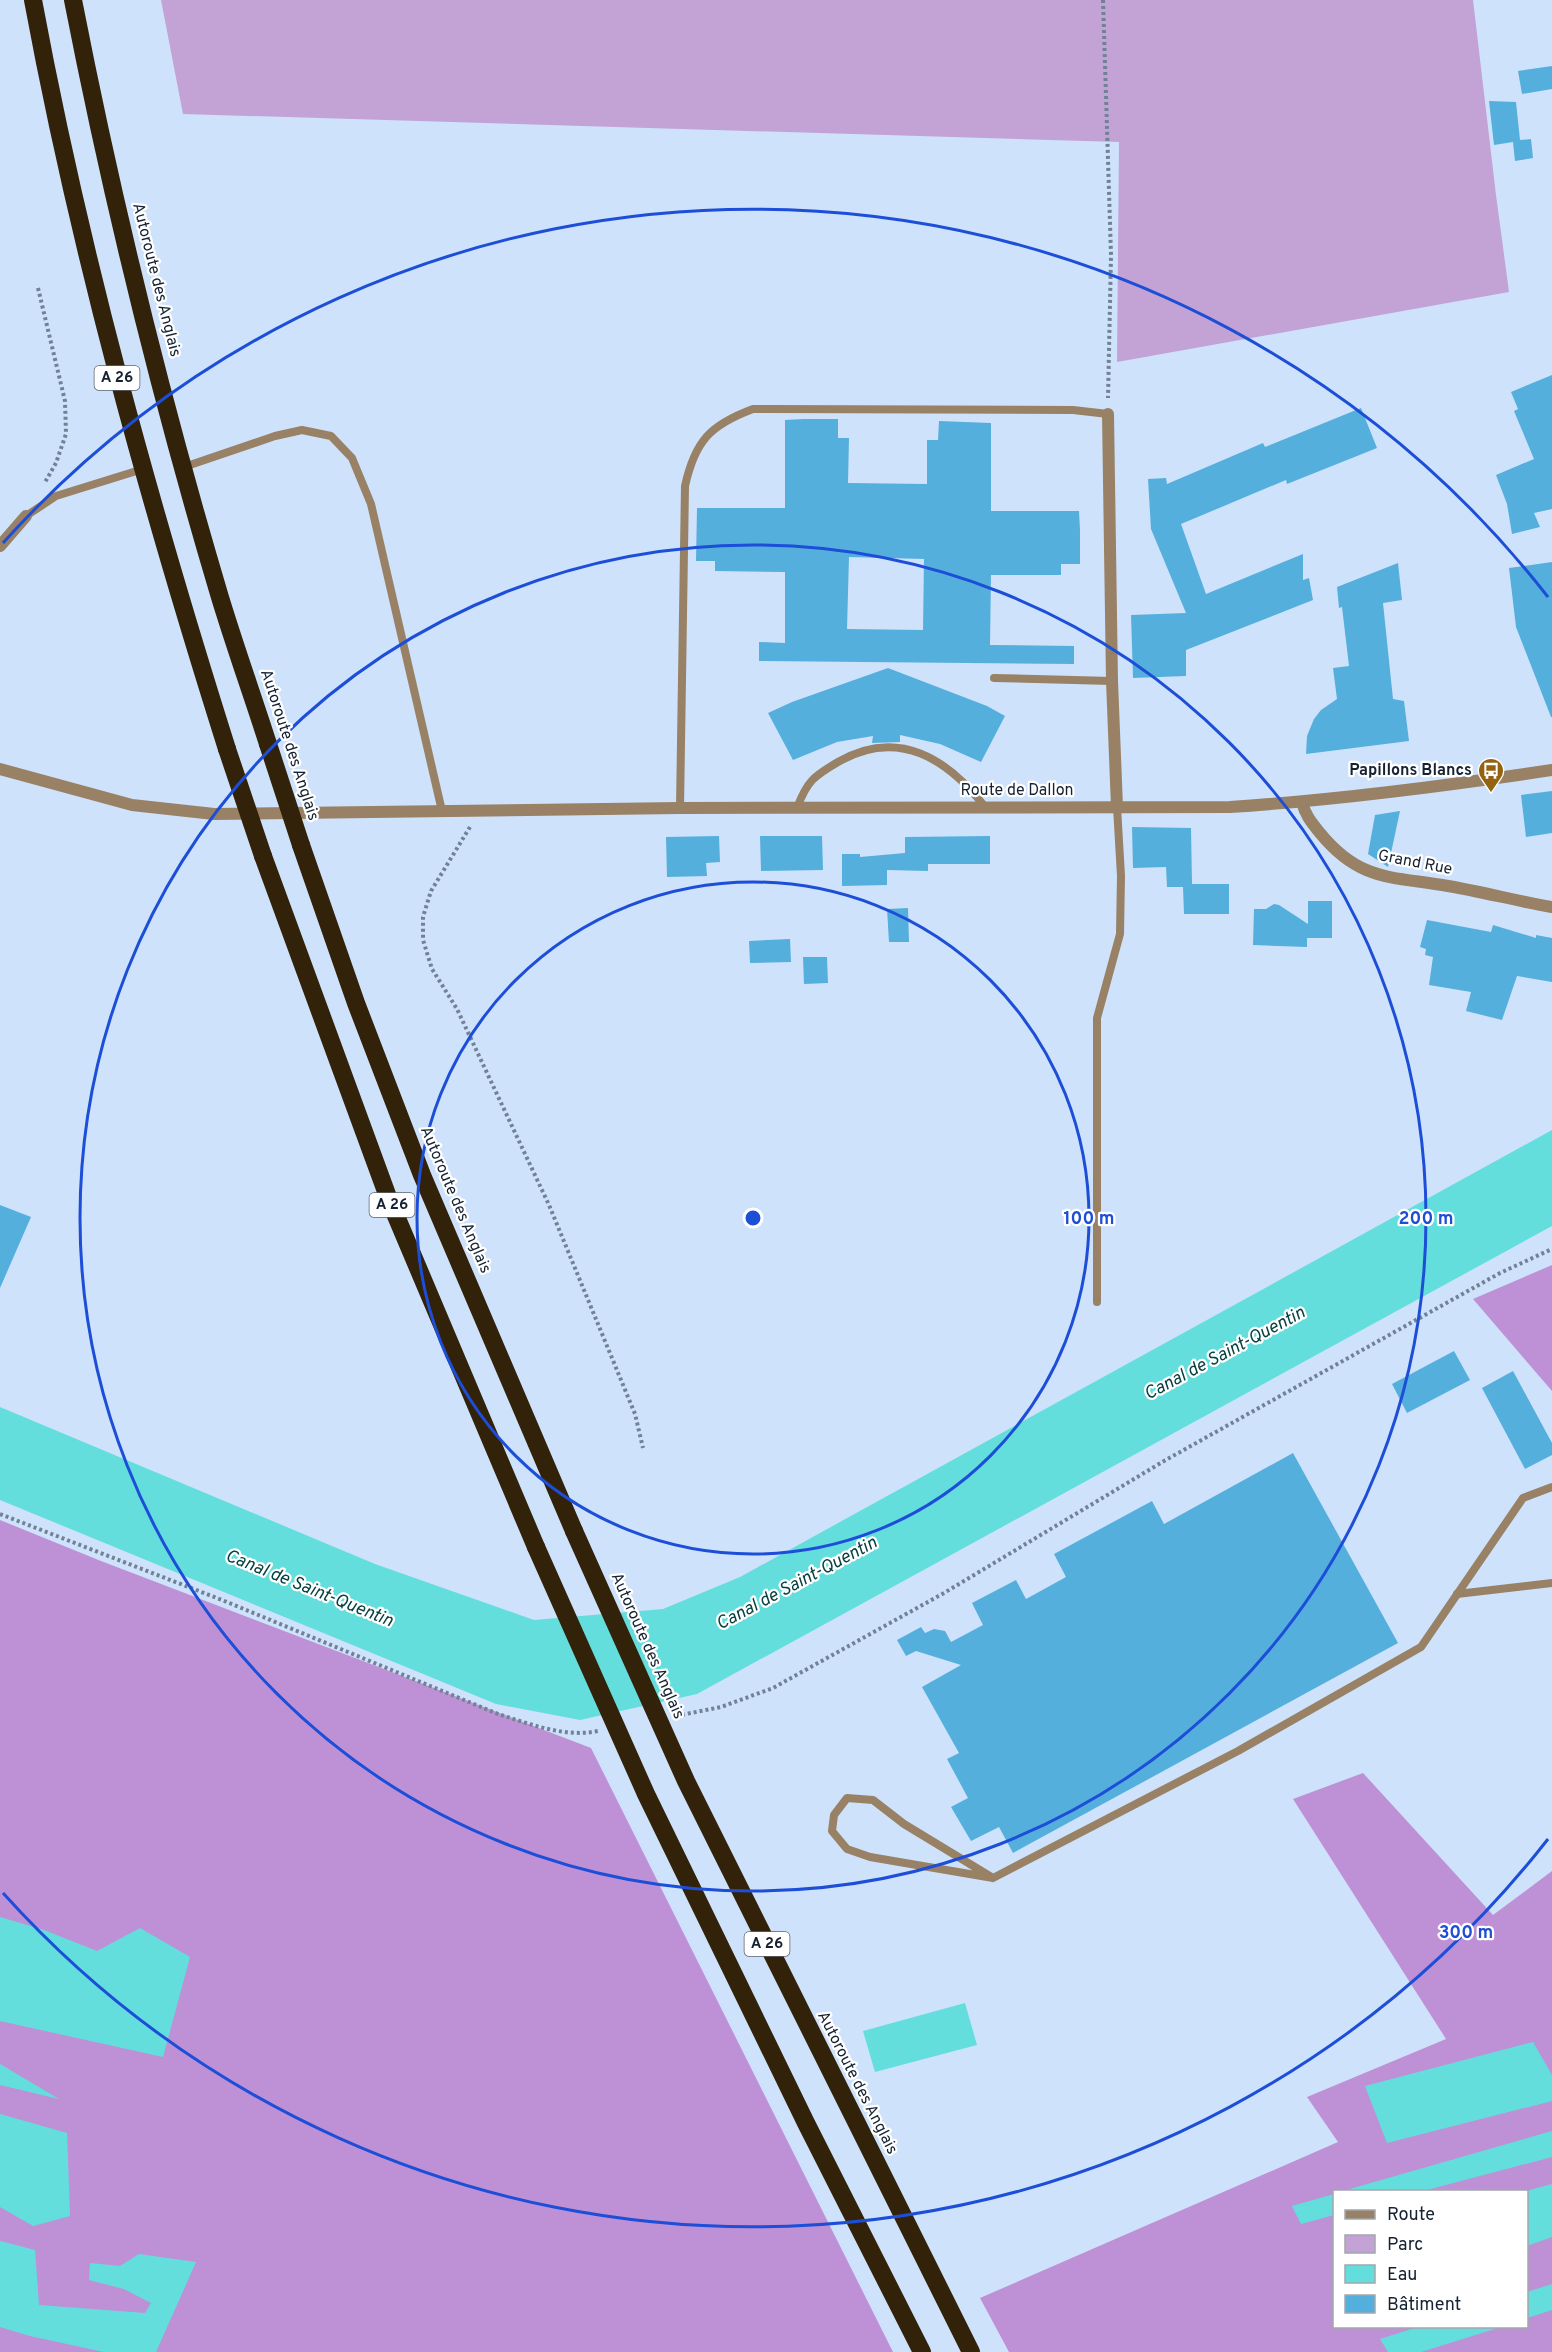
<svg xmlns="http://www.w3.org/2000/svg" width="1552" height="2352" viewBox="0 0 1552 2352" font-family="Overpass,sans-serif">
	<rect width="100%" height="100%" fill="#cee2fb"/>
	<polygon fill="#c3a2d5" points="161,0 1473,0 1496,195 1509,292 1117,362 1119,142 183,114"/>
	<g fill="#be91d6" fill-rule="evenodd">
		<polygon points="1552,1265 1552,1391 1473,1299"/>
		<polygon points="0,1520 101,1561 591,1748 893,2352 0,2352"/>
		<path d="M1363,1773L1493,1915L1552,1871V2352H1009L980,2298L1338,2142L1307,2097L1446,2039L1293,1799ZM1334,2192H1526V2326H1334Z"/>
	</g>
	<g fill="#64dedc">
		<polygon points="1552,1130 1552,1226 697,1694 580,1720 496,1704 0,1500 0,1407 375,1564 534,1620 663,1609 740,1577"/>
		<polygon points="0,1917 44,1930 97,1951 140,1928 190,1957 163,2057 0,2021"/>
		<polygon points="965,2003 977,2045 875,2072 863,2031"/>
		<polygon points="1533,2042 1552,2075 1552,2101 1387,2143 1365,2086"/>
		<polygon points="0,2064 59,2099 0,2085"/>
		<polygon points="0,2114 67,2133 70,2216 33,2226 0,2207"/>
		<polygon points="1552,2131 1552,2157 1423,2191 1343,2191"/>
		<polygon points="1552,2184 1552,2237 1527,2246 1526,2191"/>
		<polygon points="1334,2194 1334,2215 1301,2224 1292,2206"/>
		<polygon points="0,2241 35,2250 39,2305 145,2313 151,2303 124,2289 89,2280 90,2263 120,2266 139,2254 196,2262 156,2352 104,2352 30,2336 0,2327"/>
		<polygon points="1552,2284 1552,2310 1527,2318 1527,2292"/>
		<polygon points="1418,2327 1418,2326 1501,2327 1421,2352 1388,2352 1380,2339"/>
	</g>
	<g fill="#55afdd" fill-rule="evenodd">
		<polygon points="1552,66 1552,89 1522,94 1518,71"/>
		<polygon points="1489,101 1516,102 1520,140 1531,139 1533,158 1515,161 1513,142 1494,145"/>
		<polygon points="1552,375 1552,509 1534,513 1540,527 1512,534 1507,504 1496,475 1534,459 1514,411 1518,409 1511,392"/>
		<polygon points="1361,408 1377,448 1287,484 1286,480 1181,524 1206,594 1303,554 1303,580 1309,578 1313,600 1186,650 1186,676 1133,678 1131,615 1186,613 1151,529 1148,479 1166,478 1167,484 1263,443 1265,447"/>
		<path d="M804,419H838V438H849L848,483L927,484V440H938L939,421L991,423V511H1079L1080,530V564H1061V575H991L990,645L1074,646V664L759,661V642L785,643V572L715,571V561H696L697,508H785V420ZM849,557L924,559L923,630L847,629Z"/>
		<polygon points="1552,562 1552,717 1551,717 1516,627 1509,568"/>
		<polygon points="1398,563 1402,600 1383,603 1393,699 1404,701 1409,741 1306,754 1307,736 1314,719 1321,710 1337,699 1333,668 1349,666 1342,607 1339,608 1337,587"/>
		<polygon points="888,668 987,706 1005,716 981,762 940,744 900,735 900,742 872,743 873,736 837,742 793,760 768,713 792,702"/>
		<polygon points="1552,791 1552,833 1526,837 1521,795"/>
		<polygon points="1400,811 1388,867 1368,854 1375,815"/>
		<polygon points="1132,827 1191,828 1192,884 1229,884 1229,914 1184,914 1183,887 1167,887 1166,867 1133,868"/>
		<polygon points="719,836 720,862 706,863 707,876 667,877 666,837"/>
		<polygon points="760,836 822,836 823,870 761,871"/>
		<polygon points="990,836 990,864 928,864 928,871 887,870 887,885 842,886 842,854 860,854 860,857 905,853 905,837"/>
		<polygon points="1308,901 1332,901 1332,938 1307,938 1307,947 1253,945 1254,909 1266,909 1274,904 1279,905 1308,924"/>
		<polygon points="908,908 909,942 889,942 887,909"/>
		<polygon points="1427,920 1491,932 1493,925 1536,938 1536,935 1552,938 1552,982 1517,976 1502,1020 1466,1011 1471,992 1429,985 1433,957 1425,955 1426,949 1420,947"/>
		<polygon points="790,939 791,962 750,963 749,941"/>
		<polygon points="803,957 827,957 828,983 804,984"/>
		<polygon points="0,1205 31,1217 0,1288"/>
		<polygon points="1454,1351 1470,1380 1407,1413 1392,1384"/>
		<polygon points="1513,1371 1552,1443 1552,1455 1525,1469 1482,1388"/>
		<polygon points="1293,1453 1398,1643 1013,1853 999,1827 971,1841 951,1807 968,1798 947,1759 959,1753 922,1687 961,1665 916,1651 906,1656 897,1640 921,1627 925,1633 934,1629 945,1631 951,1642 983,1625 972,1603 1016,1580 1026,1599 1066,1577 1054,1554 1152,1501 1164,1524"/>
	</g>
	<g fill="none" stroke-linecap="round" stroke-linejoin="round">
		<g stroke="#728296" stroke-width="4" stroke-dasharray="3 3" stroke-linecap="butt">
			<polyline points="1103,0 1111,255 1108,398"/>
			<polyline points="38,288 65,401 66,434 56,463 44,484"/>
			<polyline points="470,827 431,891 423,917 423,940 432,969 457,1009 549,1205 635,1414 643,1448"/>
			<path d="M0,1514L222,1600L498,1714C530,1724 565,1738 598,1731"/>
			<polyline points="676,1716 721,1707 773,1688 944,1593 1164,1461 1500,1273 1552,1249"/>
		</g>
		<g stroke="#988165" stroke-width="8">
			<polyline points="184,467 275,436 302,430 331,436 352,458 371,504 442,811"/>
			<polyline points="26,516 56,496 143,469"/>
			<polyline points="994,678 1112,681"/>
			<path d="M680,808L685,486C695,441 710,425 753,409L1073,410L1108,414"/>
			<path d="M797,808C807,781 814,776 838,762C898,727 948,759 985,807"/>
			<polyline points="1097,1302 1097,1018 1120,934 1121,876 1117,807"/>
			<polyline points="1457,1594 1552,1583"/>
			<polyline points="993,1878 904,1824 873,1800 847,1798 834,1815 832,1831 847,1849 870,1857 993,1878 1238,1751 1421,1647 1523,1498 1552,1487"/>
		</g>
		<g stroke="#988165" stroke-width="12">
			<polyline points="1108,414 1112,681 1117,807"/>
			<polyline points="0,546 26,516"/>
			<path d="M1302,802C1305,815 1312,823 1320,833C1360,882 1392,876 1448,886C1483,892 1517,901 1552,907"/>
		</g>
		<path stroke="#988165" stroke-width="12" d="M0,769L132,805L214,814L680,808L1230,807C1338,800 1445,786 1552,770"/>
		<g stroke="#32220a" stroke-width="18">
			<path d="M33,0C80,254 149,502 227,749"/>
			<path d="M73,0C112,200 161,399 219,594C234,644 252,694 268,744"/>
			<polyline points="301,845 356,1003 422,1175 574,1531"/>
			<polyline points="263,856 388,1197 536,1547"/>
		</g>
		<g stroke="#32220a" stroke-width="18">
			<polyline points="268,744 301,845"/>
			<polyline points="227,749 263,856"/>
			<polyline points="574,1531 686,1781 971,2352"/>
			<polyline points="536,1547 646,1794 806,2123 922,2352"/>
		</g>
	</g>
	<g fill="none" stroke="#1d4ed8" stroke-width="3">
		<circle cx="753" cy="1218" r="336"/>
		<circle cx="753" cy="1218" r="673"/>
		<path d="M1548 1839A1009 1009 0 0 1 3 1893M3 543A1009 1009 0 0 1 1548 597"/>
	</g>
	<defs>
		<symbol id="bus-pin" viewBox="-11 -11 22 30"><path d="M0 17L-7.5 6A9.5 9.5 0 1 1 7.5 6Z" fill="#936312" stroke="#fff"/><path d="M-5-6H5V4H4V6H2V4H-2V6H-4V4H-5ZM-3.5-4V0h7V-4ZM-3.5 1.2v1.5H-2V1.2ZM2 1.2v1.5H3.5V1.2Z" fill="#fff"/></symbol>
	</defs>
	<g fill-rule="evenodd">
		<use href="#bus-pin" x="1476" y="756" width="30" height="40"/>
	</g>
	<g text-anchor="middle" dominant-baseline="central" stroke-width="4.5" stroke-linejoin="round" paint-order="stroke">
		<g fill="#fff" stroke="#5c646f" stroke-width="1.5">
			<rect x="94.5" y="366" width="45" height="24" rx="4.5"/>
			<rect x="369.5" y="1193" width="45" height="24" rx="4.5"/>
			<rect x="744.5" y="1932" width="45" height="24" rx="4.5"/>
		</g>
		<g font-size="15" font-weight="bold" fill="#162231">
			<text x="117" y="378">A 26</text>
			<text x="392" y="1205">A 26</text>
			<text x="767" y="1944">A 26</text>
		</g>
		<g font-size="16" fill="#162231" stroke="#fff">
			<text transform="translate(156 280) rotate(76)">Autoroute des Anglais</text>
			<text transform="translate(289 745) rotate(72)">Autoroute des Anglais</text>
			<text x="1017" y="791">Route de Dallon</text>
			<text transform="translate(1415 863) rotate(11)">Grand Rue</text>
			<text transform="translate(455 1200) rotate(67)">Autoroute des Anglais</text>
			<text transform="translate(647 1646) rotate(66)">Autoroute des Anglais</text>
			<text transform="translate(857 2083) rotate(63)">Autoroute des Anglais</text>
		</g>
		<g font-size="16" font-weight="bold" fill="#162231" stroke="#fff" text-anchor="end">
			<text x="1472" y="771">Papillons Blancs</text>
		</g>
		<g font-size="18" font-style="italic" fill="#074141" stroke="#fff">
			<text transform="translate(1225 1354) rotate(-28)">Canal de Saint-Quentin</text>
			<text transform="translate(797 1584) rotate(-28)">Canal de Saint-Quentin</text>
			<text transform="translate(309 1589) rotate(22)">Canal de Saint-Quentin</text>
		</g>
	</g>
	<circle cx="753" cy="1218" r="9" fill="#1d4ed8" stroke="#fff" stroke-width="3"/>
	<g font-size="18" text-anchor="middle" font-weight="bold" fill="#1d4ed8" stroke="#fff" stroke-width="4.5" stroke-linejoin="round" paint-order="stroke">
		<text x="1089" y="1224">100 m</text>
		<text x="1426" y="1224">200 m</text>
		<text x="1466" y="1938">300 m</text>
	</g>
	<rect x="1333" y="2190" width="195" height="138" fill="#ffffff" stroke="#a2a7ad" stroke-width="1.5"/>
	<rect x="1345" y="2210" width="30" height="9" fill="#988165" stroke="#a2a7ad" stroke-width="1.5"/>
	<text x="1387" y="2220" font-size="18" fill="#162231">Route</text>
	<rect x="1345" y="2235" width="30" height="18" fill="#c3a2d5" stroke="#a2a7ad" stroke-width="1.5"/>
	<text x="1387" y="2250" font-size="18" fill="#162231">Parc</text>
	<rect x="1345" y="2265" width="30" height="18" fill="#64dedc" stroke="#a2a7ad" stroke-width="1.5"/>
	<text x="1387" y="2280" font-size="18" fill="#162231">Eau</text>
	<rect x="1345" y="2295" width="30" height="18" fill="#55afdd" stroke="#a2a7ad" stroke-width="1.5"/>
	<text x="1387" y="2310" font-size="18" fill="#162231">Bâtiment</text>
</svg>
